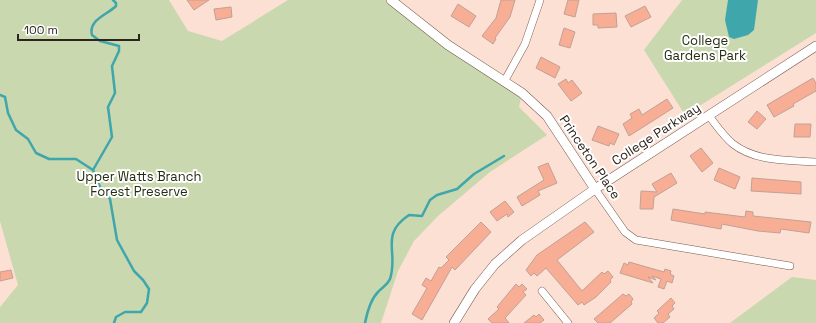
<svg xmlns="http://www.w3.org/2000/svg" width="816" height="323" viewBox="0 0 816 323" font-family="'Space Grotesk',sans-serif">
	<rect width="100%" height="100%" fill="#fbe0d3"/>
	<g fill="#c9d8ae">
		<polygon points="0,0 169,0 188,31 222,41 288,0 391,0 522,93 519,107 547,135 490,172 438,216 414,241 398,271 381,323 0,323 0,307 18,285 0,221"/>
		<polygon points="682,0 816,0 816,33 685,115 644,50"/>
		<polygon points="792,277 816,280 816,323 730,323"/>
	</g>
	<polygon fill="#3fa7ab" points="728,0 758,0 754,30 748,35 734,39 729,37 725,20"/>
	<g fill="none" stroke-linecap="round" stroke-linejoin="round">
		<g stroke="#3fa7ab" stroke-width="2.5">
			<polyline points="0,95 5,97 8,113 16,130 28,139 36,153 49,159 76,159 93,170 100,187 110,199 117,240 134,271 143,280 149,289 147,303 141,312 125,312 116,317 114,323"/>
			<path d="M93,170L112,137L108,107L115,93L112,66L119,51V46L100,41L92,35C88,20 107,15 116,6V3L113,0"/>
			<path d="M365,323C367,313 371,299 378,292C382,287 387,286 390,279C399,252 379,235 409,215L422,216L430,200L437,195L457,189L474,174L504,156"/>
		</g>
	</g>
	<g fill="#f8ae95" stroke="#c2a095">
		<polygon points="187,0 209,0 194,10"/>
		<polygon points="501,0 515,0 510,17 495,38 496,39 493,44 482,36 496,18"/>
		<polygon points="568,0 579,0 575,17 564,14"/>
		<polygon points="458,4 476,16 469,27 451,16"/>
		<polygon points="645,6 651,17 631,27 625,16"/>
		<polygon points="231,7 232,17 216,20 214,9"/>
		<polygon points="616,13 617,27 598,28 598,25 593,25 593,14"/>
		<polygon points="564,28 575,32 570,48 559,45"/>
		<polygon points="541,57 560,67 555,78 536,68"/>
		<polygon points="813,78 816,83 816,91 793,104 794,106 774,117 767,105"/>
		<polygon points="566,79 568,83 572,80 582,93 571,101 558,84"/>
		<polygon points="667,99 673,108 629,136 623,124 632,118 630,114 639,109 642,115"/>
		<polygon points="757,111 766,119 757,129 748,122"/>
		<polygon points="795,124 811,124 810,137 794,137"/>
		<polygon points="598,126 619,134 614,145 610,143 609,146 592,140"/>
		<polygon points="701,148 713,163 702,172 690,156"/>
		<polygon points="548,163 557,183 538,191 540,195 522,206 517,197 544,180 538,167"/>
		<polygon points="719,168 740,177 735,189 714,180"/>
		<polygon points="671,173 677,183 654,197 653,209 640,209 641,191 657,192 652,184"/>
		<polygon points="752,178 801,182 801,194 751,191"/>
		<polygon points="505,201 514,212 508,217 507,214 497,221 490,212"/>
		<polygon points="673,209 705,214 705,212 745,217 746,211 753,212 753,216 811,222 809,233 781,229 780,233 758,231 722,224 721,229 671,220"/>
		<polygon points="481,222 491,232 455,270 452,267 422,320 412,314 427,288 422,285 426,278 431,281 439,267 441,268 449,260 446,257"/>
		<polygon points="585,222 594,232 557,260 582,291 602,272 604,274 608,271 613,277 610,280 611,282 596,297 584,305 582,302 578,305 546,268 537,276 534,273 531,276 526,270 537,255"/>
		<polygon points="629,262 664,272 665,269 671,271 670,274 674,276 672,283 667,281 664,289 658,287 661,279 652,276 656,280 648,277 653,283 620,273 624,263 628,265"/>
		<polygon points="11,270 13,278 0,281 0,272"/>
		<polygon points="516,284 519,287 522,284 527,289 523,292 526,295 505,318 509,323 492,323 488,319 499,309 497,307"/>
		<polygon points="623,294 626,296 629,294 633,299 631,302 632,304 610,323 598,323 594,319"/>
		<polygon points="671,298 675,303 672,306 674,309 668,314 670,317 663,323 658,323 654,318 659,313 657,311"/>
		<polygon points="539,314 544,320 540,323 524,323 534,315 536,317"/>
	</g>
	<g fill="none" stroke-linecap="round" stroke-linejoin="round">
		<defs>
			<g id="street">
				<polyline points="504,82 525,44 540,0"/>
				<path d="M709,116C716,125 724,137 733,144C756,162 788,160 816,162"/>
				<polyline points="595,189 625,232 636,240 790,266"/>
				<polyline points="542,291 568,323"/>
			</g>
			<g id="secondary">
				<polyline points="391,0 448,45 522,93 547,116 595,189"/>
				<polyline points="454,323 475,289 495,264 522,240 595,189 816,46"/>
			</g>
		</defs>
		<use href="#street" stroke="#785b4e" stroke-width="8"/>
		<use href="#secondary" stroke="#785b4e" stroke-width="10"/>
		<use href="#street" stroke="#fff" stroke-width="7"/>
		<use href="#secondary" stroke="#fff" stroke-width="9"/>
	</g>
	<g text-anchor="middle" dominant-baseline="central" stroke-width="4" stroke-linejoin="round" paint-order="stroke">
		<g font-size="13" fill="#242d10" stroke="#fff">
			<text x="705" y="40">College<tspan x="705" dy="15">Gardens Park</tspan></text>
			<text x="139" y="176">Upper Watts Branch<tspan x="139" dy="15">Forest Preserve</tspan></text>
		</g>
		<g font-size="13" fill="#2f231d" stroke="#fff">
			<text transform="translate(656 134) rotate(-33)">College Parkway</text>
			<text transform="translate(590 157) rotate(56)">Princeton Place</text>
		</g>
	</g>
	<path d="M18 34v6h121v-6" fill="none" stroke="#2f231d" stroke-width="2"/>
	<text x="24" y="34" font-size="12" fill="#2f231d" stroke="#ffffff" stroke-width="3" paint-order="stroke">100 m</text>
</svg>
